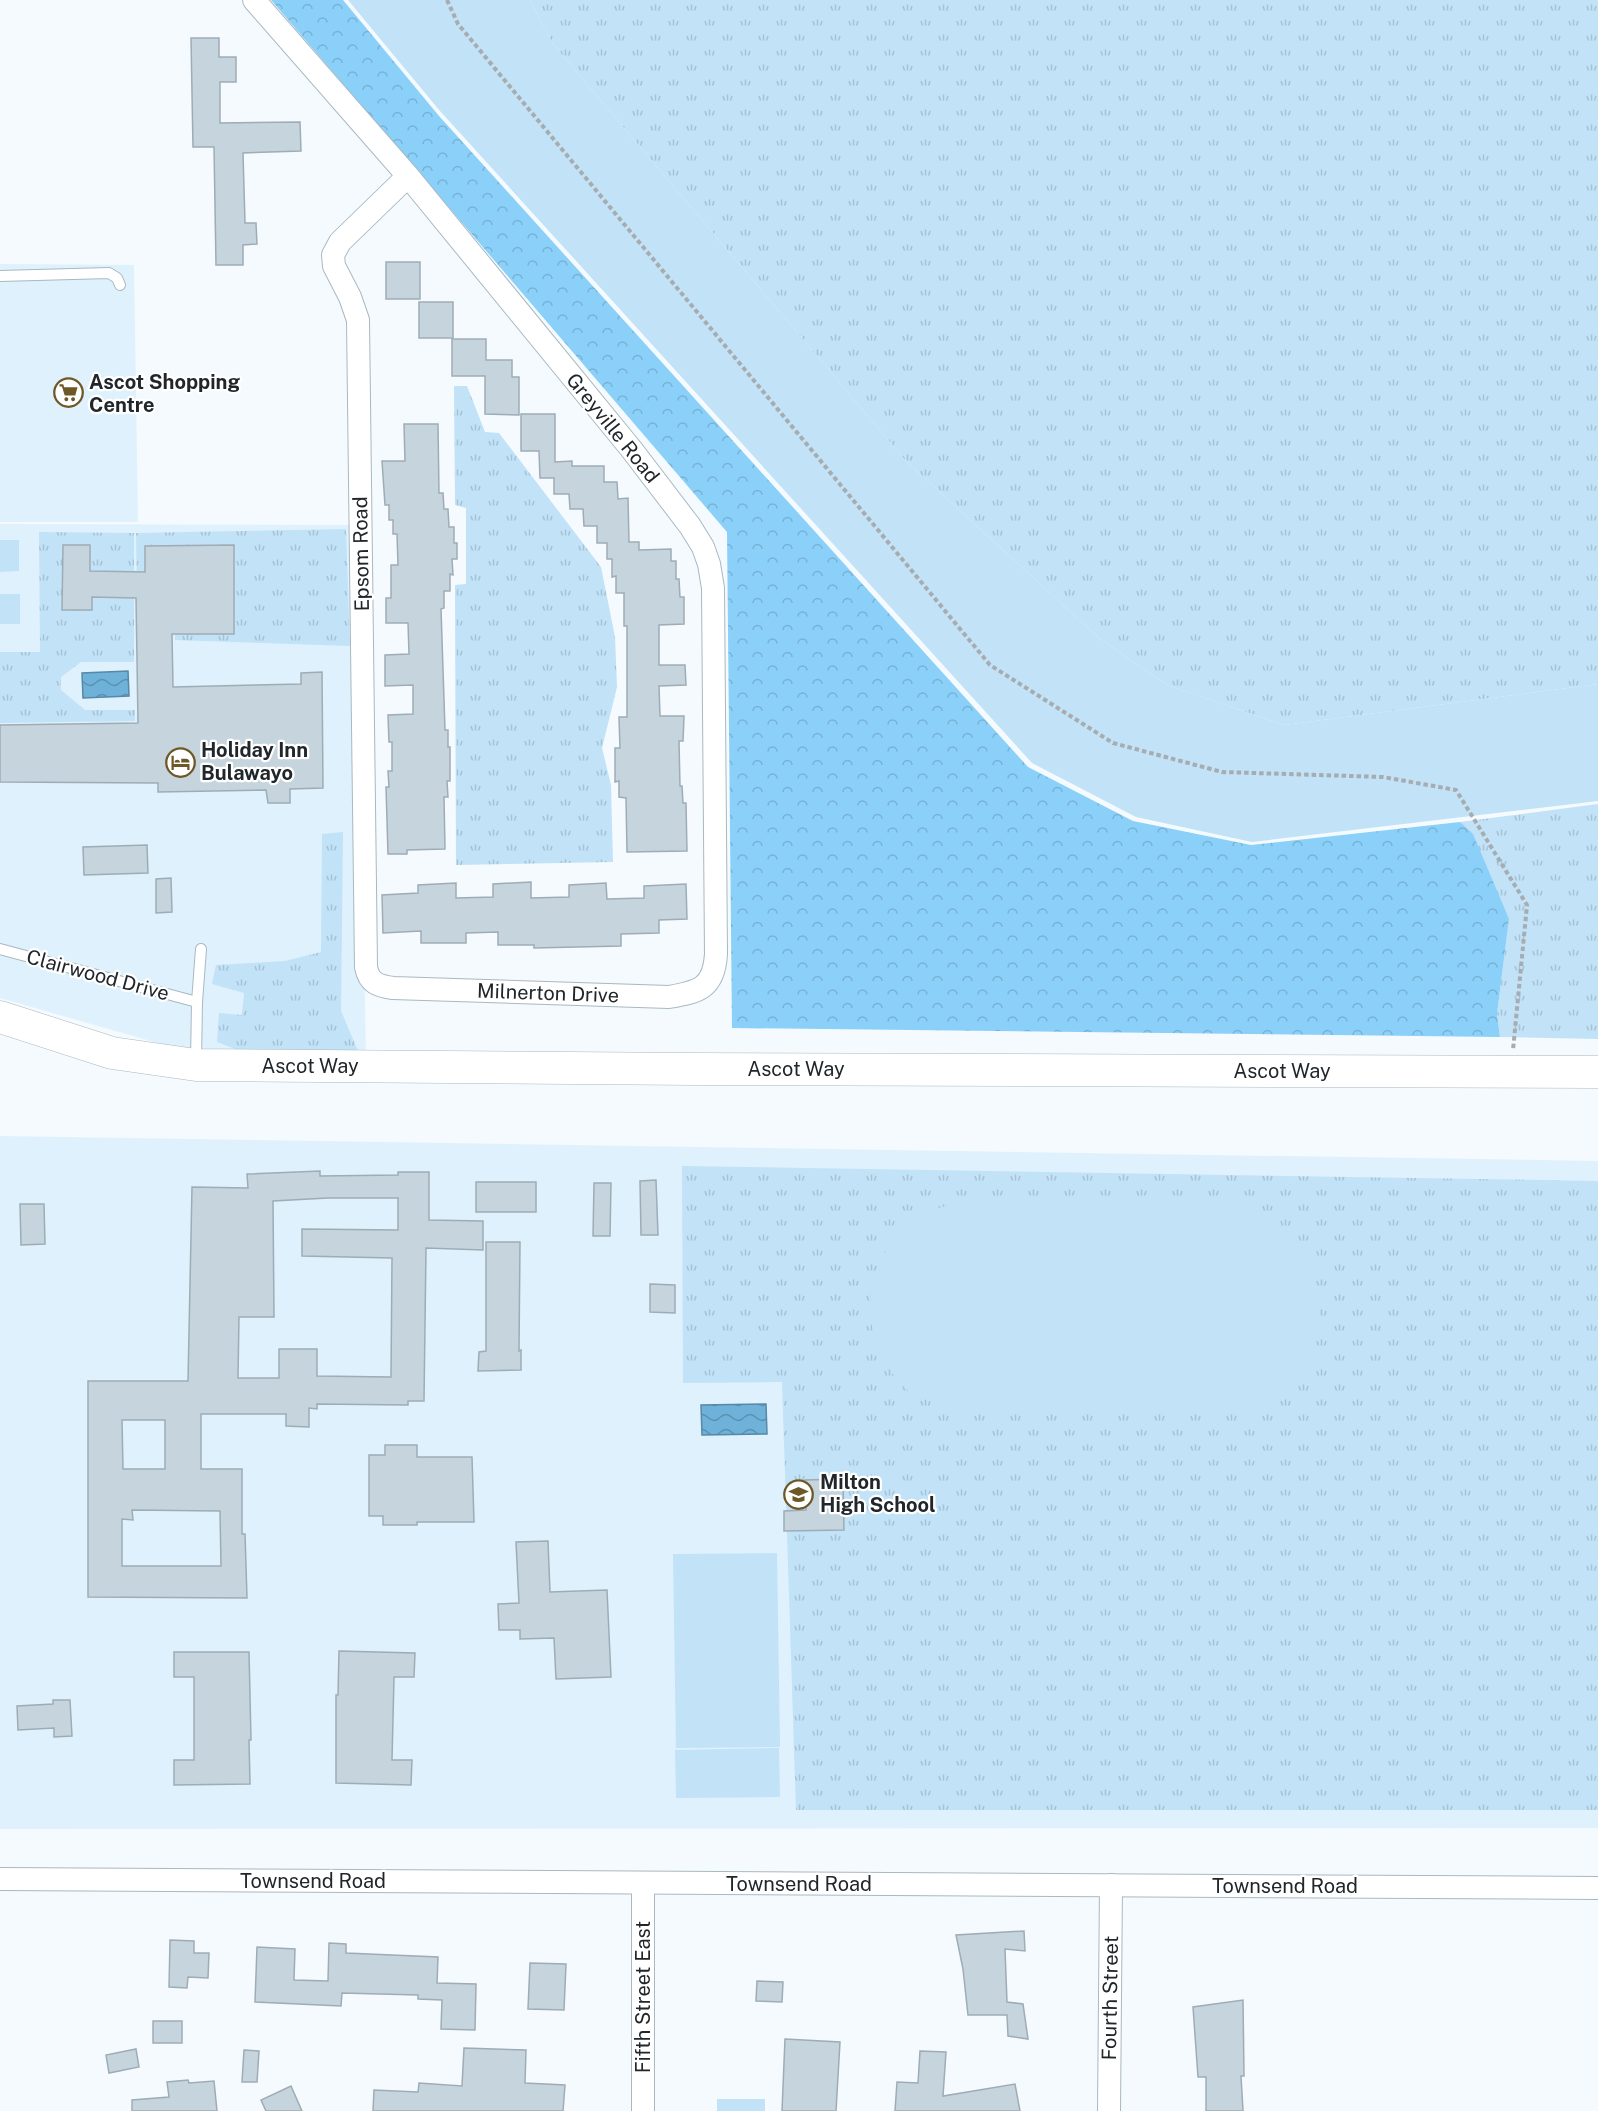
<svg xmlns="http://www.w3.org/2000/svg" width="1598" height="2111" viewBox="0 0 1598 2111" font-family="'Public Sans',sans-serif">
	<defs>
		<pattern id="grass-tufts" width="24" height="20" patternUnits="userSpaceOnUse" patternTransform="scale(1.5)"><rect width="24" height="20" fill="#c1e2f7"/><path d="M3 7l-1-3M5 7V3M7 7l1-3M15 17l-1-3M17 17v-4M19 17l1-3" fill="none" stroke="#a6c2d4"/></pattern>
		<pattern id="forest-crowns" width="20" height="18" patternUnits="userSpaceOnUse" patternTransform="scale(1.5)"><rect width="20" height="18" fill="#8ad0f9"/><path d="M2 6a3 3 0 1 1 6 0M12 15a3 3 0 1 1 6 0" fill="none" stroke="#77b2d6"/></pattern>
		<pattern id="water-waves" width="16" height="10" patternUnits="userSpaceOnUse" patternTransform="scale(1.5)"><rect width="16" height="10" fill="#6eb2da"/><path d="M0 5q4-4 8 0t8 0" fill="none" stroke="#5a91b1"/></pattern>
	</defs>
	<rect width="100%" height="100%" fill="#f4fafe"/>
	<g fill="#dff1fc">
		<polygon points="0,264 134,265 138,522 0,522"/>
		<polygon points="0,524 357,525 366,1060 237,1056 161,1044 0,998"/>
		<polygon points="0,1136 1598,1161 1598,1828 0,1829"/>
	</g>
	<g fill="url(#grass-tufts)">
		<polygon points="530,0 1598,0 1598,684 1284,725 1167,685 1099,638 905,460 553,44"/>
		<polygon points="454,386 467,386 485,432 499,433 601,567 615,637 617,687 602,748 611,785 613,862 456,865 455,585 466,584 466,508 455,505"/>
		<polygon points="346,529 350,646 175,640 175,622 137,595 136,533"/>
		<polygon points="39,532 134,533 134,662 81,662 61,677 61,690 85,710 135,710 135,721 0,723 0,652 40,652"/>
		<polygon points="1598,804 1598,1039 1500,1037 1497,1014 1509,919 1460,822"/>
		<polygon points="343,832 341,1011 358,1051 243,1052 217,1042 219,1013 242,1015 244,993 212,984 216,965 285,961 321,952 322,834"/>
		<polygon points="682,1166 1598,1181 1598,1810 796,1810 782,1382 683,1383"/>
	</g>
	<polygon fill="url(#forest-crowns)" points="271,0 343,0 439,116 1028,767 1133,821 1251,845 1460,822 1473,834 1509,919 1497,1014 1500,1037 732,1028 727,532"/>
	<g fill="#c1e2f7">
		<polygon points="348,0 530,0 553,44 905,460 1099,638 1167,685 1284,725 1598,684 1598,801 1252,842 1136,817 1032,763 440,111"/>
		<polygon points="0,540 19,540 19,571 0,572"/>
		<rect x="0" y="594" width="20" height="30"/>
		<path d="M964,1202H1233C1254,1209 1277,1219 1292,1237C1325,1279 1331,1345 1293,1386C1275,1405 1245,1407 1220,1412L941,1406C928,1400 915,1396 904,1387C896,1380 890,1370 885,1361C880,1352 875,1341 873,1331C863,1294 879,1247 909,1223C924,1210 945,1206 964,1202Z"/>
		<polygon points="777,1553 780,1747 676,1748 673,1554"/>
		<polygon points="779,1748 780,1797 676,1798 675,1750"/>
		<rect x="717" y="2099" width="48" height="12"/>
	</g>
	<g fill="url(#water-waves)" stroke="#5788a5" stroke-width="1.5">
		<polygon points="128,671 129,696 83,698 82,673"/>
		<polygon points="766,1404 767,1434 702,1435 701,1405"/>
	</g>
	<g fill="#c6d4de" stroke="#9eacb5" stroke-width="1.5" fill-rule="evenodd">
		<polygon points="191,38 219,38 219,57 236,57 236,82 220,82 220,123 300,122 301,151 243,153 245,223 256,223 257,244 243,245 243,265 216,265 214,147 193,147"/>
		<rect x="386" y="262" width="34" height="37"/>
		<rect x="419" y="302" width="34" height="36"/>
		<polygon points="452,339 486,339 486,360 512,360 512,377 519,377 519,415 485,414 485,376 452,376"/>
		<polygon points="521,414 555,414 555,462 572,461 572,466 604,466 604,482 617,482 618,499 628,498 629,542 639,542 639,550 671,549 671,561 676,561 676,579 679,579 680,597 684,597 684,624 659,625 659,665 685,665 686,685 659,686 660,716 684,716 683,741 679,741 680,786 682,786 683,803 686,803 687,851 627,852 626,798 619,797 619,781 615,782 615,748 620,748 619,717 627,717 627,626 624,626 624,593 616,593 616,576 612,577 612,559 607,559 607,543 597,543 597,526 584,526 583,509 570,509 569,494 554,494 554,478 540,478 539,451 521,451"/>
		<polygon points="404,424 438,424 439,493 443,493 444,509 448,509 449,527 454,527 454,543 457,543 457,559 452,559 453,575 450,574 450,591 444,591 444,608 441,609 445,730 448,730 448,747 450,747 450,781 447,781 448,797 444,797 445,849 407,850 407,854 388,854 386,787 389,787 388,771 392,771 392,742 389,742 388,715 413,714 413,685 385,686 385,655 409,654 408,623 386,623 386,598 391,598 391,565 398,565 397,534 393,534 393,520 389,520 389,505 385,505 382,461 405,461"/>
		<polygon points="63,545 90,545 90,571 145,572 145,546 234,545 234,634 172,634 173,687 301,684 301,673 322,672 323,788 290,789 290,803 268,803 266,790 158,792 158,783 0,782 0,725 138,723 136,598 92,597 92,610 62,610"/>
		<polygon points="147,845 148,873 84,875 83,847"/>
		<polygon points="171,878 172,912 156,913 156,879"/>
		<polygon points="531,882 531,898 569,897 569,885 606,883 607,899 644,898 644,886 686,884 687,919 659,920 659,933 621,934 621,946 534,948 534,945 498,945 498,932 466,933 466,943 421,943 421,931 383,933 382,895 418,893 418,885 456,883 456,898 493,897 493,884"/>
		<path d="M320,1171V1176L398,1175V1172H429V1220L483,1221V1250L426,1248L424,1401H408V1405L317,1404V1409L309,1408V1427L286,1426V1414H201V1469H242V1534H245L247,1598L88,1597V1381H188L192,1187L248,1188L247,1174ZM328,1198H398V1230L302,1229V1256L392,1258L391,1377L317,1376V1349H279V1378H238L239,1317H274L273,1201ZM122,1420H165V1469H123ZM132,1510L220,1511L221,1566H122V1519L133,1520Z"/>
		<polygon points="656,1180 658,1235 641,1235 640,1181"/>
		<rect x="476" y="1182" width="60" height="30"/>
		<polygon points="594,1183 611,1183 610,1236 593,1236"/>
		<polygon points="20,1204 44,1204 45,1244 21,1245"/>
		<polygon points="486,1242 520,1242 519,1351 521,1350 521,1370 478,1371 479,1352 486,1351"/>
		<polygon points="650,1284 675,1285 675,1313 650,1312"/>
		<polygon points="385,1445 417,1445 417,1457 472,1457 474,1522 417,1522 417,1525 383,1525 383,1516 369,1516 369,1455 385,1455"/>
		<polygon points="843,1479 844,1530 784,1531 784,1511 806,1510 805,1480"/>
		<polygon points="548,1541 550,1592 607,1590 611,1677 556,1679 554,1638 520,1639 520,1630 499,1630 498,1604 519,1603 516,1542"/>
		<polygon points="339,1651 415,1653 414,1677 394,1677 392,1760 412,1760 411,1785 336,1783 336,1695 338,1695"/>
		<polygon points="174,1652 249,1652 251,1740 249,1740 250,1784 174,1785 174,1760 194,1760 194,1677 174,1677"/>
		<polygon points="53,1700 70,1700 72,1736 54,1737 54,1728 18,1730 17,1706 53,1704"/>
		<polygon points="1024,1931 1025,1951 1005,1949 1007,2002 1023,2004 1028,2039 1008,2036 1007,2015 968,2015 963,1969 956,1935"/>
		<polygon points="170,1940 194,1941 194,1953 209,1953 208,1978 188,1977 187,1988 169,1987"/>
		<polygon points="329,1943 346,1944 346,1953 438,1957 437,1983 476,1984 475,2030 441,2029 442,2000 418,1999 418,1995 342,1993 341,2006 255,2002 257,1947 295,1949 294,1980 328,1981"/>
		<polygon points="530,1963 566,1964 564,2010 528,2009"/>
		<polygon points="757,1981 783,1982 782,2002 756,2001"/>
		<polygon points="1243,2000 1244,2076 1241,2076 1243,2111 1206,2111 1206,2077 1198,2077 1193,2007"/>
		<rect x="153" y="2021" width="29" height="22"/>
		<polygon points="785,2039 840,2042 836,2111 782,2111"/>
		<polygon points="464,2048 526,2050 525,2083 565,2085 563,2111 373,2111 374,2090 418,2092 419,2083 462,2086"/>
		<polygon points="136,2049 139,2067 109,2073 106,2055"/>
		<polygon points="244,2050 259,2051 257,2082 242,2082"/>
		<polygon points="920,2051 946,2052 943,2096 1015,2084 1020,2111 895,2111 897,2082 918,2083"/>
		<polygon points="188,2080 189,2083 214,2081 217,2111 132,2111 132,2100 169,2097 167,2082"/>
		<polygon points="291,2086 302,2111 266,2111 261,2100"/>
	</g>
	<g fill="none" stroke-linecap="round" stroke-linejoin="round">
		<defs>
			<g id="service">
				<polyline points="0,276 109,273 117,278 120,285"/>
				<polyline points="0,949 197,1002"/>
				<polyline points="196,1062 197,1002 201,949"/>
			</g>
			<g id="minor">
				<path d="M254,0L408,176L632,450L690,526L703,547L709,564L713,588L716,954C714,988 699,992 669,997L393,988C378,986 369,983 366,967L358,320L350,297L334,266L333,255L340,242L408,176"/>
				<polyline points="0,1879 1598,1888"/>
				<polyline points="643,1883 643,2111"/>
				<polyline points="1109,2111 1111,1885"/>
			</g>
			<polyline id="secondary" points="0,1017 112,1053 196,1065 694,1069 1598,1072"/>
		</defs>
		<use href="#service" stroke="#a9b8c1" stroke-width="12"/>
		<use href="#minor" stroke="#a9b8c1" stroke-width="24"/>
		<use href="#secondary" stroke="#a9b8c1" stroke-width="33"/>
		<polyline stroke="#a6acb0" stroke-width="4" stroke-dasharray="4.5 3" stroke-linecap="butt" points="447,0 458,24 990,665 1113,743 1222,772 1383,777 1456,790 1527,905 1513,1050"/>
		<use href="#service" stroke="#fff" stroke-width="10"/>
		<use href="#minor" stroke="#fff" stroke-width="22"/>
		<use href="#secondary" stroke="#fff" stroke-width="32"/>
	</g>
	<defs>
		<symbol id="supermarket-ring" viewBox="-11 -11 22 22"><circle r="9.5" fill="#fff" stroke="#6e5828" stroke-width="1.5"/><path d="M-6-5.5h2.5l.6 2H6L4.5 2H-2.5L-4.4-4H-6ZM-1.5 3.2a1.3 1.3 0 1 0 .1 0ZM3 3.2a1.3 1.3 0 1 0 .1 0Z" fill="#6e5828"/></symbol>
		<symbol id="hotel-ring" viewBox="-11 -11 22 22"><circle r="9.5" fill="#fff" stroke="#6e5828" stroke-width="1.5"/><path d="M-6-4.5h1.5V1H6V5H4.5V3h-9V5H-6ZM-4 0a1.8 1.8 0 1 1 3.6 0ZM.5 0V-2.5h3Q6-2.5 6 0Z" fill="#6e5828"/></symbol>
		<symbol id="school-ring" viewBox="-11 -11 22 22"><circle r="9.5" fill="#fff" stroke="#6e5828" stroke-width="1.5"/><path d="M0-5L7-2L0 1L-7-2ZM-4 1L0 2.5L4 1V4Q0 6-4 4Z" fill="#6e5828"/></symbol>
	</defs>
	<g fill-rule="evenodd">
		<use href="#supermarket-ring" x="52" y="376" width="33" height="33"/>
		<use href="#hotel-ring" x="164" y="746" width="33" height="33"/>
		<use href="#school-ring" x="782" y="1478" width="33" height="33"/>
	</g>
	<g text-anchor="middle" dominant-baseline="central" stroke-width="4.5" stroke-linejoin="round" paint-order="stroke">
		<g font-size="20" font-weight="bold" fill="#21262a" stroke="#fff" text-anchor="start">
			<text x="89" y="382">Ascot Shopping<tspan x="89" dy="23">Centre</tspan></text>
			<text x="201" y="750">Holiday Inn<tspan x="201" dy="23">Bulawayo</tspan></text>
			<text x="820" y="1482">Milton<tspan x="820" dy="23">High School</tspan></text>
		</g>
		<g font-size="20" fill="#21262a" stroke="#fff">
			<text transform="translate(613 428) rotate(51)">Greyville Road</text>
			<text transform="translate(361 554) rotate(-91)">Epsom Road</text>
			<text transform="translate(98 975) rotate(15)">Clairwood Drive</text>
			<text transform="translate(548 993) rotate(2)">Milnerton Drive</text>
			<text x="310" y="1066">Ascot Way</text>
			<text x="796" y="1069">Ascot Way</text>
			<text x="1282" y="1071">Ascot Way</text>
			<text x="313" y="1881">Townsend Road</text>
			<text x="799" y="1884">Townsend Road</text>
			<text x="1285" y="1886">Townsend Road</text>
			<text transform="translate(643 1997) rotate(-90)">Fifth Street East</text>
			<text transform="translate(1110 1998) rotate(-89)">Fourth Street</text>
		</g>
	</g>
</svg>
